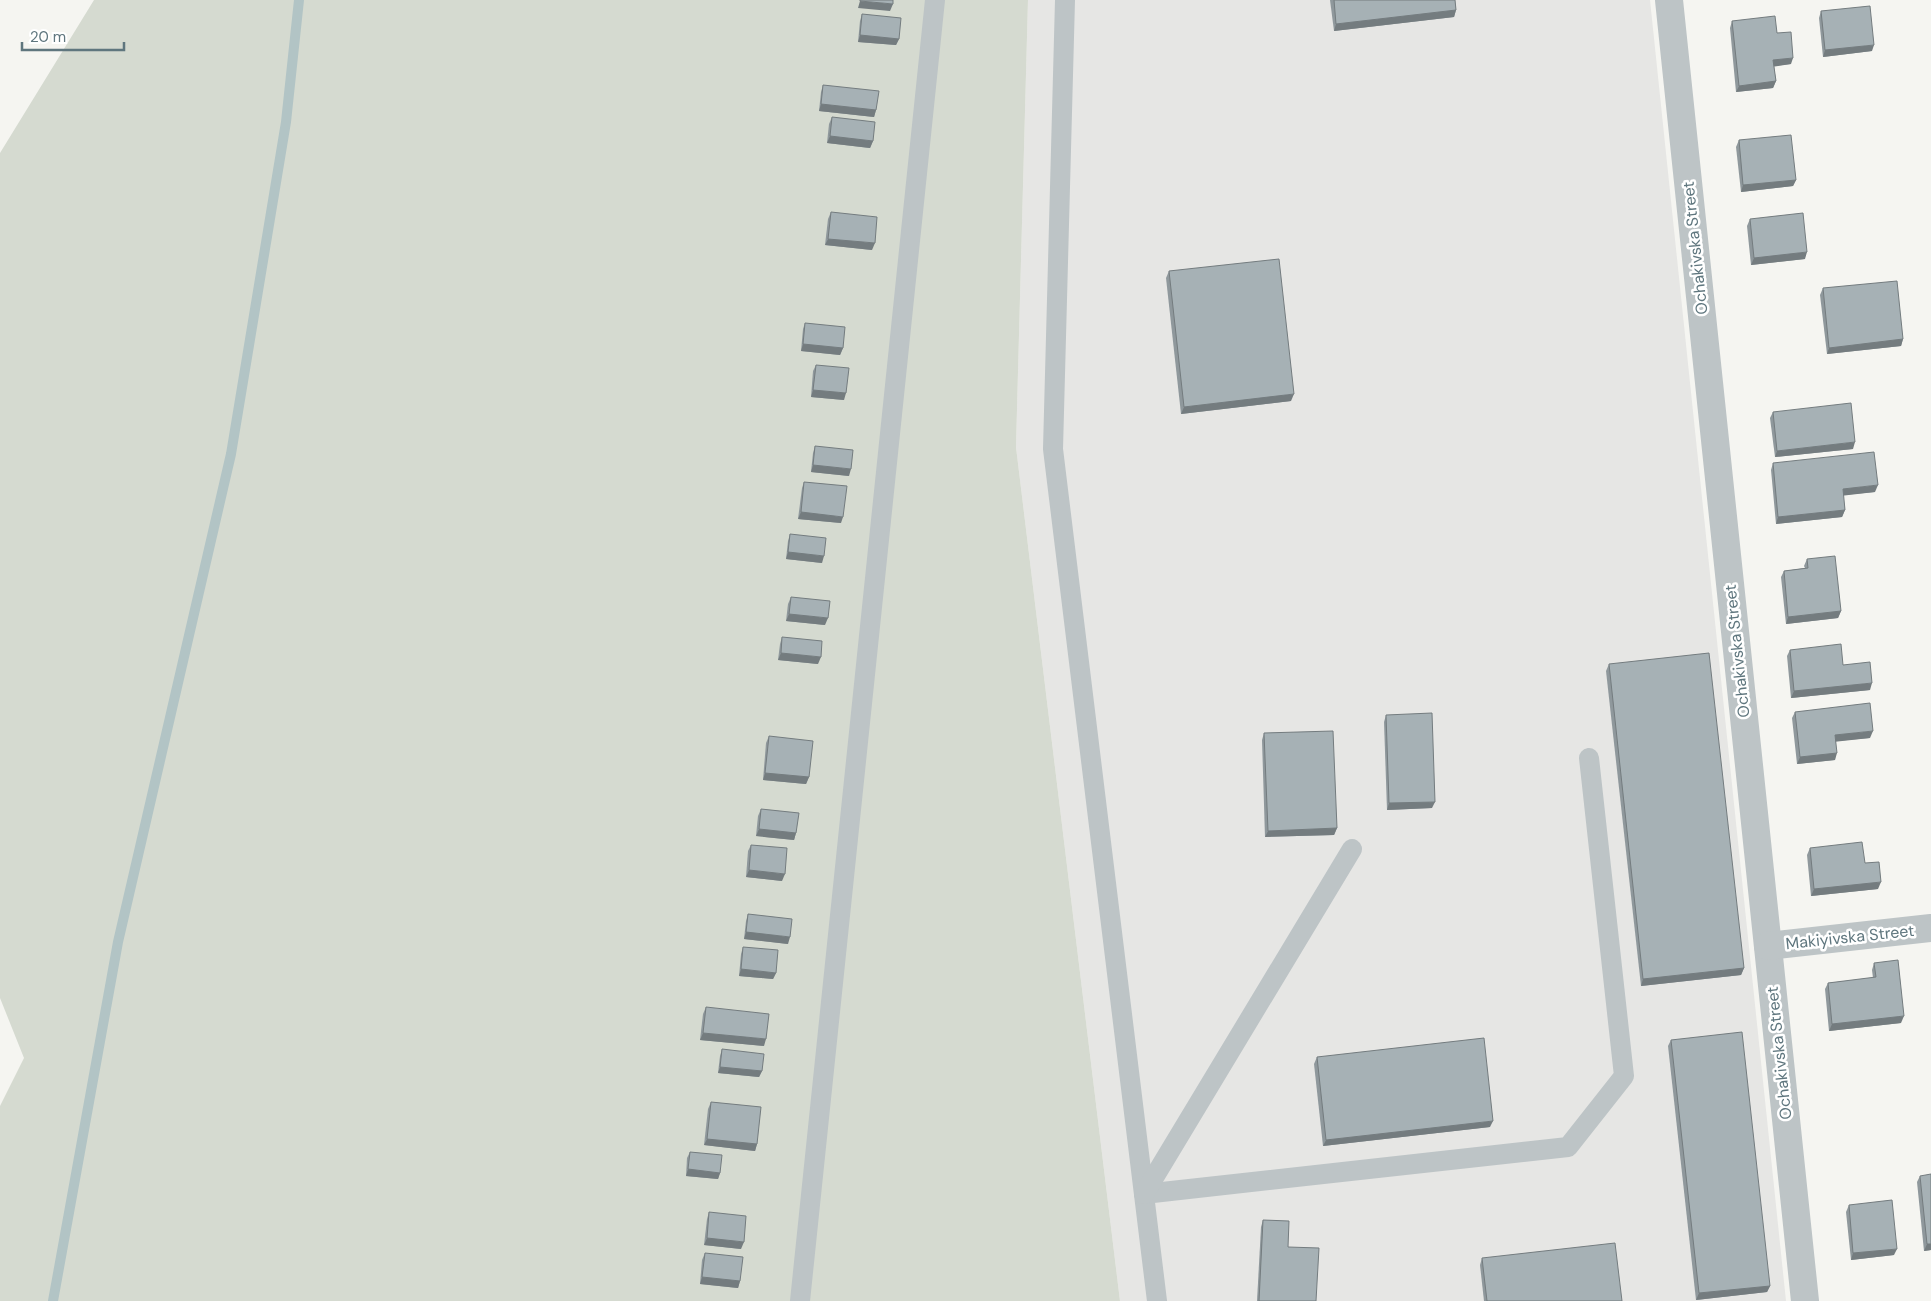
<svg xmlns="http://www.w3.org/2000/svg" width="1931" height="1301" viewBox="0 0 1931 1301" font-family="'DM Sans',sans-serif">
	<rect width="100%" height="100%" fill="#f5f5f1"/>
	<polygon fill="#e6e6e4" points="1028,0 1650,0 1786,1301 1120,1301 1016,447"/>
	<polygon fill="#d5dad0" points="94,0 1028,0 1016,447 1120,1301 0,1301 0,1106 24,1058 0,998 0,153"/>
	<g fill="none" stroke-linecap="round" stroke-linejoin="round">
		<polyline stroke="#b2c4c5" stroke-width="10" points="53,1301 118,942 231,454 286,122 299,0"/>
		<g stroke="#bdc4c6" stroke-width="20">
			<polyline points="1065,0 1053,449 1157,1301"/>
			<polyline points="1144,1194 1568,1147 1624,1076 1589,758"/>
			<polyline points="1144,1194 1352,849"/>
			<polyline points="800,1301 935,0"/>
		</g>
		<g stroke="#bdc4c6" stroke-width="28">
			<polyline points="1669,0 1805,1301"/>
			<polyline points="1768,946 1931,928"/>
		</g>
	</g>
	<g fill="#8f989c">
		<polygon points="1330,0 1455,0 1456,10 1454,17 1334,31"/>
		<polygon points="1821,11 1872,51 1823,57 1819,18"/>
		<polygon points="862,14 899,39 896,45 858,42 860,21"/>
		<polygon points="1732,21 1777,33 1791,64 1774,66 1776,81 1773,88 1736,92 1730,28"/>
		<polygon points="823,85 876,110 874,117 819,111 821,92"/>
		<polygon points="832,117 873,141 870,148 827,143 829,124"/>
		<polygon points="1739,140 1796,180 1793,186 1741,192 1736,147"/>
		<polygon points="831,212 872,250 825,245 828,219"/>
		<polygon points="1750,219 1805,259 1751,265 1747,226"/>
		<polygon points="1169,271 1291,401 1181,414 1166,278"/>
		<polygon points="1823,288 1903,339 1901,346 1827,354 1820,295"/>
		<polygon points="805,323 843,348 840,355 801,351 803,329"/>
		<polygon points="816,365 844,400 811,397 813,371"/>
		<polygon points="1773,412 1853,449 1775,457 1770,418"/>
		<polygon points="815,446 849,476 811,472 813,453"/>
		<polygon points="1773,463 1875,492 1843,495 1845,510 1842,517 1776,524 1771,470"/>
		<polygon points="804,482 841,523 798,519 802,488"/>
		<polygon points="790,534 822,563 786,559 788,541"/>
		<polygon points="1807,559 1841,611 1838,618 1786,624 1781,577 1784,571 1805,568 1804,566"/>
		<polygon points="791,597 825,625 786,621 788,604"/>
		<polygon points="782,637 818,664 778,660 780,644"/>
		<polygon points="1790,650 1843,665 1870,690 1791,698 1787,656"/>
		<polygon points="1609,664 1744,968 1741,975 1641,986 1606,671"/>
		<polygon points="1795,712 1870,738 1836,741 1835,760 1797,764 1792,718"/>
		<polygon points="1386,715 1432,808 1387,810 1384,722"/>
		<polygon points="1264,733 1337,828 1334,835 1265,837 1262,740"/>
		<polygon points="769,736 809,777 806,784 763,780 766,743"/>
		<polygon points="761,809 796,833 794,840 756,836 758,816"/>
		<polygon points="751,845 782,881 746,877 748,851"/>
		<polygon points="1810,848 1865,863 1878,889 1811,896 1807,855"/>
		<polygon points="748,914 788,944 744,939 746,921"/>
		<polygon points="743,947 776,973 773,979 739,976 741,954"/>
		<polygon points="1874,963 1901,1023 1829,1031 1825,989 1828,983 1873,978 1872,970"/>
		<polygon points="706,1007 764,1046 700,1040 703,1014"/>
		<polygon points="1671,1040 1770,1286 1767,1292 1696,1300 1668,1046"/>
		<polygon points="722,1049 762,1071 759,1077 718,1073 720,1056"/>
		<polygon points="1317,1057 1490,1127 1323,1146 1314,1064"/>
		<polygon points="711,1102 757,1144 755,1151 704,1145 708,1109"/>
		<polygon points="690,1152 720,1173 718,1179 686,1176 687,1158"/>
		<polygon points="1920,1176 1931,1250 1924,1251 1917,1182"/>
		<polygon points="1849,1205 1894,1255 1851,1260 1846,1212"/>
		<polygon points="709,1212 741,1249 704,1245 707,1219"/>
		<polygon points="1263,1220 1288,1247 1316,1301 1257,1301 1261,1227"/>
		<polygon points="705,1253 740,1281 738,1288 700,1284 702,1260"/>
		<polygon points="1482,1258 1622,1301 1484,1301 1480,1265"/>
	</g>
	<g fill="#747c7f">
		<polygon points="860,1 893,4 890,11 858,8"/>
		<polygon points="1456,10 1454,17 1334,31 1336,24"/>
		<polygon points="860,35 899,39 896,45 858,42"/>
		<polygon points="1874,45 1872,51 1823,57 1825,50"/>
		<polygon points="1793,58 1791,64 1771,67 1773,60"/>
		<polygon points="1776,81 1773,88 1736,92 1739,86"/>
		<polygon points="821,104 876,110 874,117 819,111"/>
		<polygon points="830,136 873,141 870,148 827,143"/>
		<polygon points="1796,180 1793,186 1741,192 1743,185"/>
		<polygon points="828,239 875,243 872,250 825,245"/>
		<polygon points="1807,252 1805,259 1751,265 1754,258"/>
		<polygon points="1903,339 1901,346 1827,354 1829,348"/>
		<polygon points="803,344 843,348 840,355 801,351"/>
		<polygon points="813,390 846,393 844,400 811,397"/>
		<polygon points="1294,394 1291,401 1181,414 1184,407"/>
		<polygon points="1855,442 1853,449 1775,457 1777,451"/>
		<polygon points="813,465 851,469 849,476 811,472"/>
		<polygon points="1878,485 1875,492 1840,496 1843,489"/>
		<polygon points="1845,510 1842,517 1776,524 1778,517"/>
		<polygon points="801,512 843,517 841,523 798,519"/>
		<polygon points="788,552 824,556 822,563 786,559"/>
		<polygon points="1841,611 1838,618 1786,624 1788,617"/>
		<polygon points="789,614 828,618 825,625 786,621"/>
		<polygon points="781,653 821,657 818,664 778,660"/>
		<polygon points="1872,683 1870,690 1791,698 1794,691"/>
		<polygon points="1873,731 1870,738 1833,742 1835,735"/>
		<polygon points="1837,753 1835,760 1797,764 1800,757"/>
		<polygon points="765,773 809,777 806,784 763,780"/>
		<polygon points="1435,802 1432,808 1387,810 1389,803"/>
		<polygon points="1337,828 1334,835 1265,837 1268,831"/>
		<polygon points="759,829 796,833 794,840 756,836"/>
		<polygon points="749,870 785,874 782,881 746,877"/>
		<polygon points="1881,882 1878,889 1811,896 1814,889"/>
		<polygon points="746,932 790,937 788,944 744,939"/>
		<polygon points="1744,968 1741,975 1641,986 1643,979"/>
		<polygon points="741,969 776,973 773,979 739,976"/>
		<polygon points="1904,1016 1901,1023 1829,1031 1832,1024"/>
		<polygon points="703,1033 766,1039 764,1046 700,1040"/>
		<polygon points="720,1067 762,1071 759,1077 718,1073"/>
		<polygon points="1493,1121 1490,1127 1323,1146 1326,1140"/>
		<polygon points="707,1139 757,1144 755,1151 704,1145"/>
		<polygon points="688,1169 720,1173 718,1179 686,1176"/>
		<polygon points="707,1238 744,1242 741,1249 704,1245"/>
		<polygon points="1927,1244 1931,1244 1931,1250 1924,1251"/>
		<polygon points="1897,1249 1894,1255 1851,1260 1853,1253"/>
		<polygon points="702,1277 740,1281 738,1288 700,1284"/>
		<polygon points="1770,1286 1767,1292 1696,1300 1699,1293"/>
	</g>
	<g fill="#a6b1b5" stroke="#747c7f">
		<polygon points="860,0 893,0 893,4 860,1"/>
		<polygon points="1334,0 1455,0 1456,10 1336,24"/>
		<polygon points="1870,6 1874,45 1825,50 1821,11"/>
		<polygon points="862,14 901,18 899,39 860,35"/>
		<polygon points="1775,16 1777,33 1791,32 1793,58 1773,60 1776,81 1739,86 1732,21"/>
		<polygon points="823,85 879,91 876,110 821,104"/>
		<polygon points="832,117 875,122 873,141 830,136"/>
		<polygon points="1791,135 1796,180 1743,185 1739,140"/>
		<polygon points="831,212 877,217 875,243 828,239"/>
		<polygon points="1803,213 1807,252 1754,258 1750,219"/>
		<polygon points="1279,259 1294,394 1184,407 1169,271"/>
		<polygon points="1897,281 1903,339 1829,348 1823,288"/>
		<polygon points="805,323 845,327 843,348 803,344"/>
		<polygon points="816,365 849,368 846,393 813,390"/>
		<polygon points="1851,403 1855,442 1777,451 1773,412"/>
		<polygon points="815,446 853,450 851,469 813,465"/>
		<polygon points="1874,452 1878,485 1843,489 1845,510 1778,517 1773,463"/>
		<polygon points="804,482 847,486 843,517 801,512"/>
		<polygon points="790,534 826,538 824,556 788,552"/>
		<polygon points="1835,556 1841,611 1788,617 1784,571 1808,568 1807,559"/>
		<polygon points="791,597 830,601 828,618 789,614"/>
		<polygon points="782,637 822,641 821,657 781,653"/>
		<polygon points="1841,644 1843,665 1870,662 1872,683 1794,691 1790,650"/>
		<polygon points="1709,653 1744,968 1643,979 1609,664"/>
		<polygon points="1870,703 1873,731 1835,735 1837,753 1800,757 1795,712"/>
		<polygon points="1432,713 1435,802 1389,803 1386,715"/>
		<polygon points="1333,731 1337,828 1268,831 1264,733"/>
		<polygon points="769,736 813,741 809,777 765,773"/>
		<polygon points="761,809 799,813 796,833 759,829"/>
		<polygon points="1862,842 1865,863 1879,862 1881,882 1814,889 1810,848"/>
		<polygon points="751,845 787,848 785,874 749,870"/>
		<polygon points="748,914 792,919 790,937 746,932"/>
		<polygon points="743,947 778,950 776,973 741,969"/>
		<polygon points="1898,960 1904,1016 1832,1024 1828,983 1876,977 1874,963"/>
		<polygon points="706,1007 769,1014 766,1039 703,1033"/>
		<polygon points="1742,1032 1770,1286 1699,1293 1671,1040"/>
		<polygon points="1484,1038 1493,1121 1326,1140 1317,1057"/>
		<polygon points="722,1049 764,1054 762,1071 720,1067"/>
		<polygon points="711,1102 761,1107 757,1144 707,1139"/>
		<polygon points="690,1152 722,1155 720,1173 688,1169"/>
		<polygon points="1931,1174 1931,1244 1927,1244 1920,1176"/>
		<polygon points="1892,1200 1897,1249 1853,1253 1849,1205"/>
		<polygon points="709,1212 746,1216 744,1242 707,1238"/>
		<polygon points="1263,1220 1289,1221 1288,1247 1319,1248 1316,1301 1259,1301"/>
		<polygon points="1615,1243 1622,1301 1487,1301 1482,1258"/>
		<polygon points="705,1253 743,1257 740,1281 702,1277"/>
	</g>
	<g text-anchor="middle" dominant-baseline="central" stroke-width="5" stroke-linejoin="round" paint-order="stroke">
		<g font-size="16" fill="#5f767e" stroke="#fff">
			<text transform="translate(1695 248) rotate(-96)">Ochakivska Street</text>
			<text transform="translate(1737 651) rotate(-96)">Ochakivska Street</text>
			<text transform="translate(1850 937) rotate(-6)">Makiyivska Street</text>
			<text transform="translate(1779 1053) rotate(-96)">Ochakivska Street</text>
		</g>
	</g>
	<path d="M22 42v8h102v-8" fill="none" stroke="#5f767e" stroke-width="2.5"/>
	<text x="30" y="42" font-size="15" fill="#5f767e" stroke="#ffffff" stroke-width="4" paint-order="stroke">20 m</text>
</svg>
